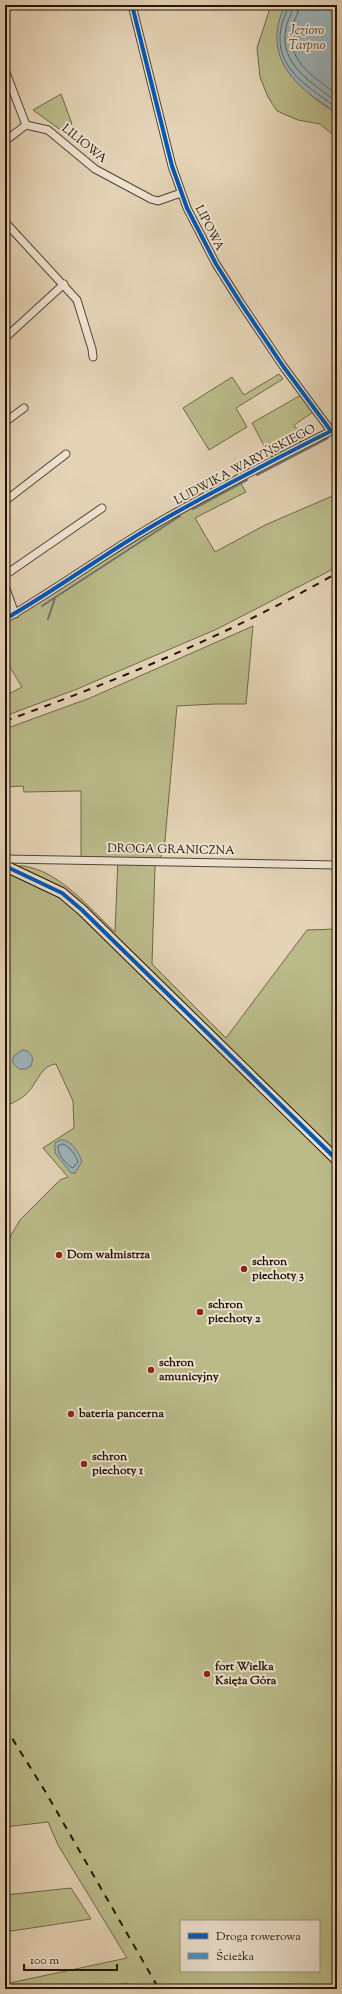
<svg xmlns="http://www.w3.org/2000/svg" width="342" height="1994" viewBox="0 0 342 1994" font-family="'Sorts Mill Goudy',serif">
	<rect width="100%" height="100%" fill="#e4d3b6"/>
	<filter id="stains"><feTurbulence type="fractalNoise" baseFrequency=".005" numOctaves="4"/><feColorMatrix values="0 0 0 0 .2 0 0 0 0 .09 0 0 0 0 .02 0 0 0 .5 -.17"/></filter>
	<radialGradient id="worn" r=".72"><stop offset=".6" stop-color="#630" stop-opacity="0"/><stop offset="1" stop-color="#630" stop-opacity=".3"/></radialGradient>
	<g fill="#babb89" stroke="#6e6746" fill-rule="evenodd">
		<path d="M271,5H285C270,47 278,68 312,96C319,103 329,107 337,114V138L320,124L298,120L277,111L268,97L260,77L257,48Z"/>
		<polygon points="61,94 72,124 62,131 33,110"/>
		<polygon points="279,374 283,379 236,408 247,427 209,450 183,408 232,377 244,395"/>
		<polygon points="301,395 313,412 294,425 304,440 270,457 252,423"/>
		<polygon points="240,482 246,492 195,518 215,552 265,525 337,494 337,567 217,629 77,689 5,716 5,696 22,687 5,659 5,623 165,523"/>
		<path d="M253,626L246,704H215L177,706L164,851L155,867L152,964L226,1038L307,930L337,929V1989H131L128,1983L88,1989H5V1984L127,1958L58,1845L48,1822L5,1827V1271L10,1237L20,1220L60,1180L68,1177L43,1148L74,1128L73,1101L56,1064C40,1065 36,1087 25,1095C21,1099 14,1102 9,1105L5,1099V871C11,870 17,865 23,866C60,871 88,907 115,932L118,858L81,857V791L24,792L23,786L5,787V729L90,698ZM181,1921H319V1971H181Z"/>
		<polygon points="71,1888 91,1919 5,1932 5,1895"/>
	</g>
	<g fill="#9cb4ba" stroke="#6b7471">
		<path d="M285,5H337V114C329,107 320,102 312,96C280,71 267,43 285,5Z"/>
		<polygon points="22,1050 28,1051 33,1058 31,1066 26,1069 19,1069 12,1062 14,1056"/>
		<path d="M60,1140C71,1139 79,1152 82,1162L75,1173H71L55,1153V1143Z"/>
	</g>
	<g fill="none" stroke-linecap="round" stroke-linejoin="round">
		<g stroke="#5f645e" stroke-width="1">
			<path d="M288,5C287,13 282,20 281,28C273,69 311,88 337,108"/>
			<path d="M293,5C293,13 287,20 286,28C278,65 314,84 337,102"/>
			<path d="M299,5C299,15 292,23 291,32C289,63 315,78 337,94"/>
			<path d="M63,1144C70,1147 76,1155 78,1162L73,1168C66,1165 57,1154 58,1146Z"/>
		</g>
		<g stroke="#6b7471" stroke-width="2">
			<polyline points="257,475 328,438"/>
			<polyline points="193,509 247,480"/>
			<polyline points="42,606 180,516"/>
			<polyline points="48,619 55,598"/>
		</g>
		<defs>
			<g id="street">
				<polyline points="132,5 172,166 187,208 216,264 240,302 283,366 331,431"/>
				<polyline points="5,70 26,125"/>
				<polyline points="26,125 48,130 95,169 151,199 158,201 181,193"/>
				<polyline points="5,141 26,125"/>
				<polyline points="5,222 77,300 92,349 93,357"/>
				<polyline points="5,338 64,284"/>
				<polyline points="5,422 24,408"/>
				<polyline points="5,501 66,454"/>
				<polyline points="5,575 102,508"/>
				<polyline points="5,586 15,614"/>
				<path d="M5,619C54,591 100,557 149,528C208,493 270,462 331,431"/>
				<polyline points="5,859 337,865"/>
			</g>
			<polyline id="secondary" points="5,866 62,893 82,910 337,1160"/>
		</defs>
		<use href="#street" stroke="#524330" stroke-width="9"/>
		<use href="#secondary" stroke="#221303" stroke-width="12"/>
		<use href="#street" stroke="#ede2d0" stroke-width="7"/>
		<use href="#secondary" stroke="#ede2d0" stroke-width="10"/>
		<g stroke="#221303" stroke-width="2" stroke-dasharray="7 7" stroke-linecap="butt">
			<path d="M5,721C119,680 232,633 337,573"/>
			<polyline points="5,1727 45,1791 159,1989"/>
		</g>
		<polyline stroke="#3b92d1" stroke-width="3" stroke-dasharray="6 3" stroke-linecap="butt" points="331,431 337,439"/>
		<defs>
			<g id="cycleway">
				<path d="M5,619C54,591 100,557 149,528C208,493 270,462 331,431L283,366L240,302L216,264L187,208L172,166L132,5"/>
				<polyline points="5,866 62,893 82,910 337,1160"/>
			</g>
		</defs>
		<use href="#cycleway" stroke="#ede2d0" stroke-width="6"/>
		<use href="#cycleway" stroke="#0057b8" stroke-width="4"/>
	</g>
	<g fill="#8f2418" stroke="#ede2d0" stroke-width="1.5">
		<circle cx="59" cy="1255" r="4"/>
		<circle cx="244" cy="1269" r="4"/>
		<circle cx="200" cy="1312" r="4"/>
		<circle cx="151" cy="1370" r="4"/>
		<circle cx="71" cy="1414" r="4"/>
		<circle cx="84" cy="1464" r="4"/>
		<circle cx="207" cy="1674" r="4"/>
	</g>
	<g text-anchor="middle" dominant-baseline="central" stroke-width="4" stroke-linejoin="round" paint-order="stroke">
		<g font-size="12" fill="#221303" stroke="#ede2d0">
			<text transform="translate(84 144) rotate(39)">LILIOWA</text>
			<text transform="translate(209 228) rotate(63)">LIPOWA</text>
			<text transform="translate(245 465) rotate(-28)">LUDWIKA WARYŃSKIEGO</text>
			<text transform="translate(171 850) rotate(1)">DROGA GRANICZNA</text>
		</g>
		<g font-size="12" font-weight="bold" fill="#221303" stroke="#ede2d0" text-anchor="start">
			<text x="67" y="1255">Dom wałmistrza</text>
			<text x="252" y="1262">schron<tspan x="252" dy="14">piechoty 3</tspan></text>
			<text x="208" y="1305">schron<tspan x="208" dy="14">piechoty 2</tspan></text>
			<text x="159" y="1363">schron<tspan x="159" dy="14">amunicyjny</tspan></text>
			<text x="79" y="1414">bateria pancerna</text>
			<text x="92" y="1457">schron<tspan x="92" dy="14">piechoty 1</tspan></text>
			<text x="215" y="1667">fort Wielka<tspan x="215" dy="14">Księża Góra</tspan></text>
		</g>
		<g font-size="13" font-style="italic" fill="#4d4b43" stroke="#ede2d0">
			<text x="307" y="31">Jezioro<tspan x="307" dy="15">Tarpno</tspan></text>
		</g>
	</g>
	<rect width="342" height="1994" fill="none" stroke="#e4d3b6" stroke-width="20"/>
	<rect x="6" y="6" width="330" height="1982" fill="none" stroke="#221303" stroke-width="2"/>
	<rect x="10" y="10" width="322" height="1974" fill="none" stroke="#221303"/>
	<rect x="180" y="1920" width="140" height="52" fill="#ede2d0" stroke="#9c8f7e"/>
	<rect x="188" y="1933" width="20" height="6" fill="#0057b8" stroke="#9c8f7e"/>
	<text x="216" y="1940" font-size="12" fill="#221303">Droga rowerowa</text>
	<rect x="188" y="1953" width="20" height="6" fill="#3b92d1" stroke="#9c8f7e"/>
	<text x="216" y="1960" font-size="12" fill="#221303">Ścieżka</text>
	<path d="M24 1964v6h93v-6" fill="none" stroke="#221303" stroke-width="2"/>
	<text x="30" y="1964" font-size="12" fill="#221303" stroke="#ede2d0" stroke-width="3" paint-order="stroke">100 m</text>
	<rect width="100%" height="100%" filter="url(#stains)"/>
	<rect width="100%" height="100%" fill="url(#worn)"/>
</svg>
